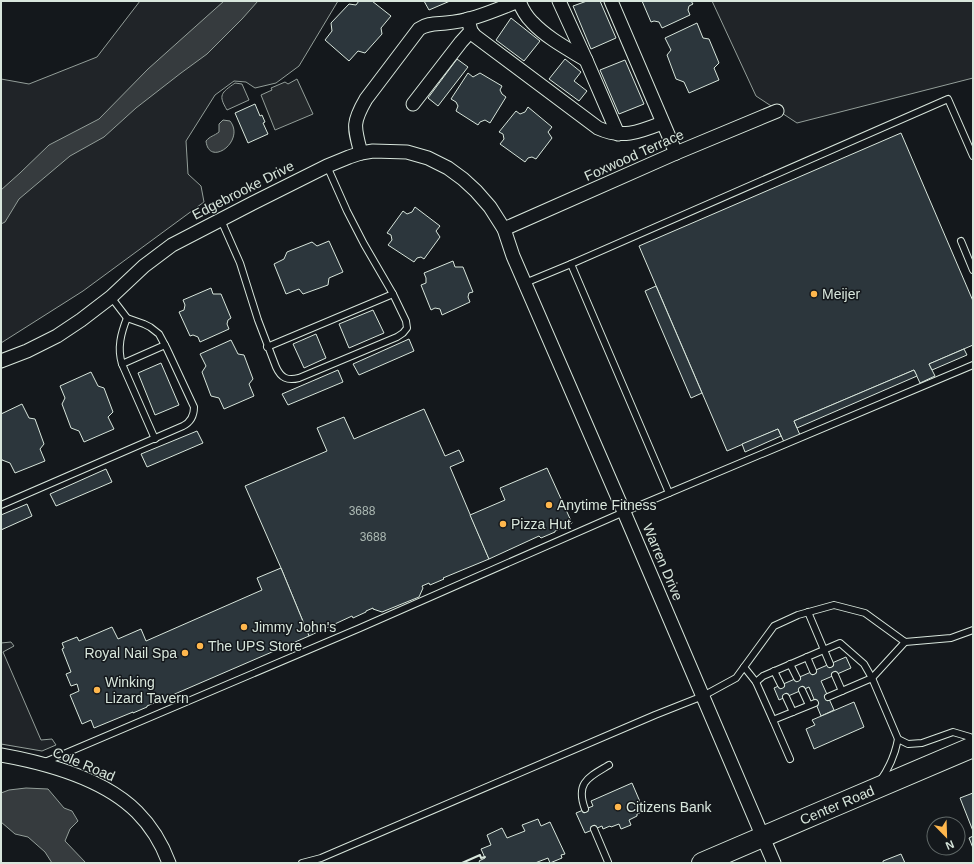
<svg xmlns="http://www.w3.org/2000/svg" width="974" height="864" viewBox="0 0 974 864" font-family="Helvetica,sans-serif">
	<rect width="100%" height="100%" fill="#14181c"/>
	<g fill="#202428" stroke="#939e99">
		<polygon points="140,1 338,1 299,66 276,83 255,88 246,82 234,81 215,95 186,141 188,174 201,186 204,202 83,291 1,343 1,79 29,84 97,57"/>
		<polygon points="712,1 973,1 973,78 797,123 756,96"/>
		<path d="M235,83L242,84L249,100L227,110C218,95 221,93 235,83Z"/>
		<polygon points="11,642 14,646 3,652 41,740 52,739 56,745 42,751 1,744 1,643"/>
	</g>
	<polygon fill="#24282b" stroke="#939e99" points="297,79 313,114 275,130 261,95 272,90 271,88 285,82 288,84"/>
	<g fill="#363b3e" stroke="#939e99">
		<polygon points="224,1 258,1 242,19 207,54 181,73 136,108 104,137 70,156 19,199 5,222 1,224 1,190 20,173 49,145 99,119 148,69"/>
		<path d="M223,120L230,121C246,141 209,168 206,141C210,136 214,136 219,132V124Z"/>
		<polygon points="26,788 48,789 64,808 72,811 78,821 70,829 65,841 86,863 52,863 45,852 28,837 15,834 1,822 1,793 9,790"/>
	</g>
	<g fill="#2c363c" stroke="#d8e6dc">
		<polygon points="359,1 372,1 391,16 381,28 382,34 365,53 358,51 349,61 325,40 332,31 331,23 349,4 356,5"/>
		<polygon points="424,1 450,1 429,10"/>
		<polygon points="587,1 600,1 616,38 591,49 573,6"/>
		<polygon points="642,1 691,1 693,4 689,6 688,10 690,15 662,28 659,22 654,21 651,22"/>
		<polygon points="511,18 540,41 524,61 496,40"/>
		<polygon points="697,23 703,38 709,39 719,63 714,68 719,80 689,93 684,82 676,79 667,55 671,50 665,38"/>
		<polygon points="457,59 468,67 438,106 428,98"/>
		<polygon points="565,59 581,72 574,81 587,91 579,101 549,79"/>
		<polygon points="625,60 644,104 619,114 600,70"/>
		<polygon points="468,73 473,77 480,73 502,86 500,90 502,94 506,97 490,123 485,120 480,122 478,125 456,111 458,106 456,102 451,99"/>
		<polygon points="255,104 260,116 262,115 265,122 263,123 268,134 248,143 235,113"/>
		<polygon points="528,107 552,127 548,132 552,138 536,159 532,157 528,158 525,162 500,144 504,139 503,134 499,132 516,111 520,114 525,112"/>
		<polygon points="901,133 973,301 973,345 929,364 935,376 920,383 914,370 794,421 800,435 784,442 778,429 727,451 639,246"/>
		<polygon points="415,207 440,226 436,231 440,237 424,259 421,257 417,258 414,262 388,245 392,240 391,235 387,233 403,211 407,214 412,212"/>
		<polygon points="329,241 343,272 329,278 328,285 303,294 299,289 286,294 274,264 284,259 287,252 312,242 317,246"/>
		<polygon points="453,261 455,267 463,267 473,292 469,293 468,297 470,302 442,315 440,309 435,308 431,310 421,285 426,283 426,278 424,273"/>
		<polygon points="656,286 702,393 691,398 645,291"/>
		<polygon points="211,288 213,294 221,294 231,318 228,320 227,324 229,329 200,342 198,337 193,335 190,336 179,312 184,310 185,305 183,300"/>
		<polygon points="373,310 384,333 349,348 339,324"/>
		<polygon points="316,334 326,358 304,368 293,344"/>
		<polygon points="409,339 414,351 359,375 353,364"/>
		<polygon points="231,340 238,354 244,355 253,379 249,384 254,396 224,409 219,398 211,396 202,372 206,366 200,354"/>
		<polygon points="964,349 967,355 932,370 929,364"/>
		<polygon points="161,363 179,405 155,415 138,373"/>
		<polygon points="338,370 343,382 288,405 282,394"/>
		<polygon points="914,370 917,376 797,428 794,421"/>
		<polygon points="91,372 98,386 104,388 113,412 108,417 114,429 84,442 79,431 71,428 62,404 65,398 60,386"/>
		<polygon points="22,404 29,418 35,419 44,444 40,449 45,461 15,473 10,463 2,460 1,457 1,414"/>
		<polygon points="424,409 445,456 459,450 464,461 450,467 489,559 443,578 444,579 430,585 429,583 422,586 423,588 419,597 382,612 373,609 373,608 366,611 366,612 353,618 352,616 309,636 281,568 245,486 327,451 317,428 344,417 354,439"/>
		<polygon points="778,429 781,436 745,452 742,444"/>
		<polygon points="197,431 203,443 147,467 141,454"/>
		<polygon points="547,468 572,523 555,531 555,532 541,538 539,536 489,559 470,515 505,500 500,488"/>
		<polygon points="106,469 112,482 56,506 50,494"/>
		<polygon points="27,504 32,516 1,530 1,515"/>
		<polygon points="281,568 309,636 147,706 147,707 133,713 133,712 94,728 91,720 82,724 70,695 79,691 77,684 71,686 66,674 71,672 62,649 64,648 62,643 77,637 79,641 112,627 118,639 141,629 146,641 262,590 257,578"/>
		<polygon points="846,657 851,668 821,681 834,710 821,716 809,687 779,700 774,688"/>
		<polygon points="854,702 864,727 814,749 806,729 815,725 812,720"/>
		<polygon points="632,783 644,811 637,814 637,816 629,820 631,825 621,829 619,824 611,827 610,826 603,829 602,826 585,833 576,813 593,806 591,801"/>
		<polygon points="973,793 973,831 960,798"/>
		<polygon points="538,819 541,826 550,822 565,854 561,855 562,858 550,863 548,858 535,863 480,863 479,861 485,858 481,849 491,845 487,835 502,828 507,838 525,831 522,825"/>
		<polygon points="973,836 973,848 969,838"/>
		<polygon points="901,854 905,863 883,863 883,861"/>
	</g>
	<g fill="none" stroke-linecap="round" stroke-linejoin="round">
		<defs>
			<g id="service">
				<path d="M221,220L240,263L258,320L276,367C281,378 287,381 299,378L397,337L403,333L407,328L406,321L393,294L364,244L347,211L327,166"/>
				<polyline points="961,241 973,270"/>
				<polyline points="571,264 948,99 973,156"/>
				<polyline points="525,283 571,264 669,493"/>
				<path d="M127,318C121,333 117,348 122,364L155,439"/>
				<polyline points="267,347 393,294"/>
				<polyline points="122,364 165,345"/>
				<path d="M1,505L183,426C191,422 194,416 194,407L167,349L159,334L150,327L144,324L127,318L111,297"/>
				<polyline points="808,612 830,664"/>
				<polyline points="807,657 813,671"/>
				<polyline points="790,664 797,678"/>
				<polyline points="744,667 756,682 773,720"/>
				<polyline points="774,671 781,685"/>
				<polyline points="835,675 842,691"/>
				<path d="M756,682L763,676L840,643L864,664L872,678L898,739C895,755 890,767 880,781"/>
				<polyline points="802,690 809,705"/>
				<polyline points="786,697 793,712"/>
				<polyline points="828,697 872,678 905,642"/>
				<polyline points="898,739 908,744 922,743 953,732 970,737 973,739"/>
				<polyline points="790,759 773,720 815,703"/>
				<polyline points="45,762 360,628 624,512 973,365"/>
				<path d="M585,809C575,782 589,777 609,765"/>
				<polyline points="594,829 608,862"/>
				<polyline points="302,863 321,858 655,715 703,696 736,678 774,626 798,615 834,605 865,613 905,642 951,638 973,630"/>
			</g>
			<g id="minor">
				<path d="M519,1C522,9 526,16 532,22C547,38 568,49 586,60"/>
				<polyline points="559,1 586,60 618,134"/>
				<polyline points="611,1 676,153"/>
				<path d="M468,19L471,31L475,36L598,128C622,139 639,132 662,123"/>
				<polyline points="413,104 461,42 471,31"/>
				<path d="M361,153C354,127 352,123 366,99L419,29C427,23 437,24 446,23C472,21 495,10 519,1"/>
				<polyline points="504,229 676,153 777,111"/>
				<polyline points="1,361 27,351 57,336 81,320 111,297 144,266 172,245 253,203 327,166 349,157 361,153 373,151 407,152 428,158 448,168 463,179 476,191 490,207 504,229 513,256 624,512 774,863"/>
				<path d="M1,755C46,763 104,779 137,812C151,826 162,844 169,863"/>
			</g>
			<polyline id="primary" points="702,863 830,808 973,747"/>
		</defs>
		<use href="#service" stroke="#d8e6dc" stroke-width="8"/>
		<use href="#minor" stroke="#d8e6dc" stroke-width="15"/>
		<use href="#primary" stroke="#d8e6dc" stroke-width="22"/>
		<use href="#service" stroke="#14181c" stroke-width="6"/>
		<use href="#minor" stroke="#14181c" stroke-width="13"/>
		<use href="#primary" stroke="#14181c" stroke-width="20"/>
		<polyline stroke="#d8e6dc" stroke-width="2" points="462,863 480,855 481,858 485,857"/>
	</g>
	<g fill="#ffb74d" stroke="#14181c" stroke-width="1.5">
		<circle cx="814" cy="294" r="4"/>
		<circle cx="549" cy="505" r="4"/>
		<circle cx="503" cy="524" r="4"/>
		<circle cx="244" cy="627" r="4"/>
		<circle cx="200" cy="646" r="4"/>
		<circle cx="185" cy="653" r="4"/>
		<circle cx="97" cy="690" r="4"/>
		<circle cx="618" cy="807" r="4"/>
	</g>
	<g text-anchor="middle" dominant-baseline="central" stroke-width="3" stroke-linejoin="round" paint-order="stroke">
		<g font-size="12" fill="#adbab4">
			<text x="362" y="511">3688</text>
			<text x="373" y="537">3688</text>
		</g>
		<g font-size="14" fill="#d8e6dc" stroke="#14181c">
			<text transform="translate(634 155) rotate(-24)">Foxwood Terrace</text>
			<text transform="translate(243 190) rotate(-27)">Edgebrooke Drive</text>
			<text transform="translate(663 562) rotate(67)">Warren Drive</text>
			<text transform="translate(84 764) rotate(23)">Cole Road</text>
			<text transform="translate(837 805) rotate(-23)">Center Road</text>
		</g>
		<g font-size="14" fill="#d8e6dc" stroke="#14181c" text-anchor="start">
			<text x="822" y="294">Meijer</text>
			<text x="557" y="505">Anytime Fitness</text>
			<text x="511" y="524">Pizza Hut</text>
			<text x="252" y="627">Jimmy John's</text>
			<text x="208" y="646">The UPS Store</text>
			<text x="177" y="653" text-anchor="end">Royal Nail Spa</text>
			<text x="105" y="682">Winking<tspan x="105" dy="16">Lizard Tavern</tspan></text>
			<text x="626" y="807">Citizens Bank</text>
		</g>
	</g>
	<rect width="974" height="864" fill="none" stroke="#d8e6dc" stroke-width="4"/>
	<g transform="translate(946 836) rotate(157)"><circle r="19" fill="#14181c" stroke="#626a69"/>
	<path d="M0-3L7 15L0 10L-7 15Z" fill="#ffb74d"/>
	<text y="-6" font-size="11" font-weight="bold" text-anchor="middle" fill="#d8e6dc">N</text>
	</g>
</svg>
